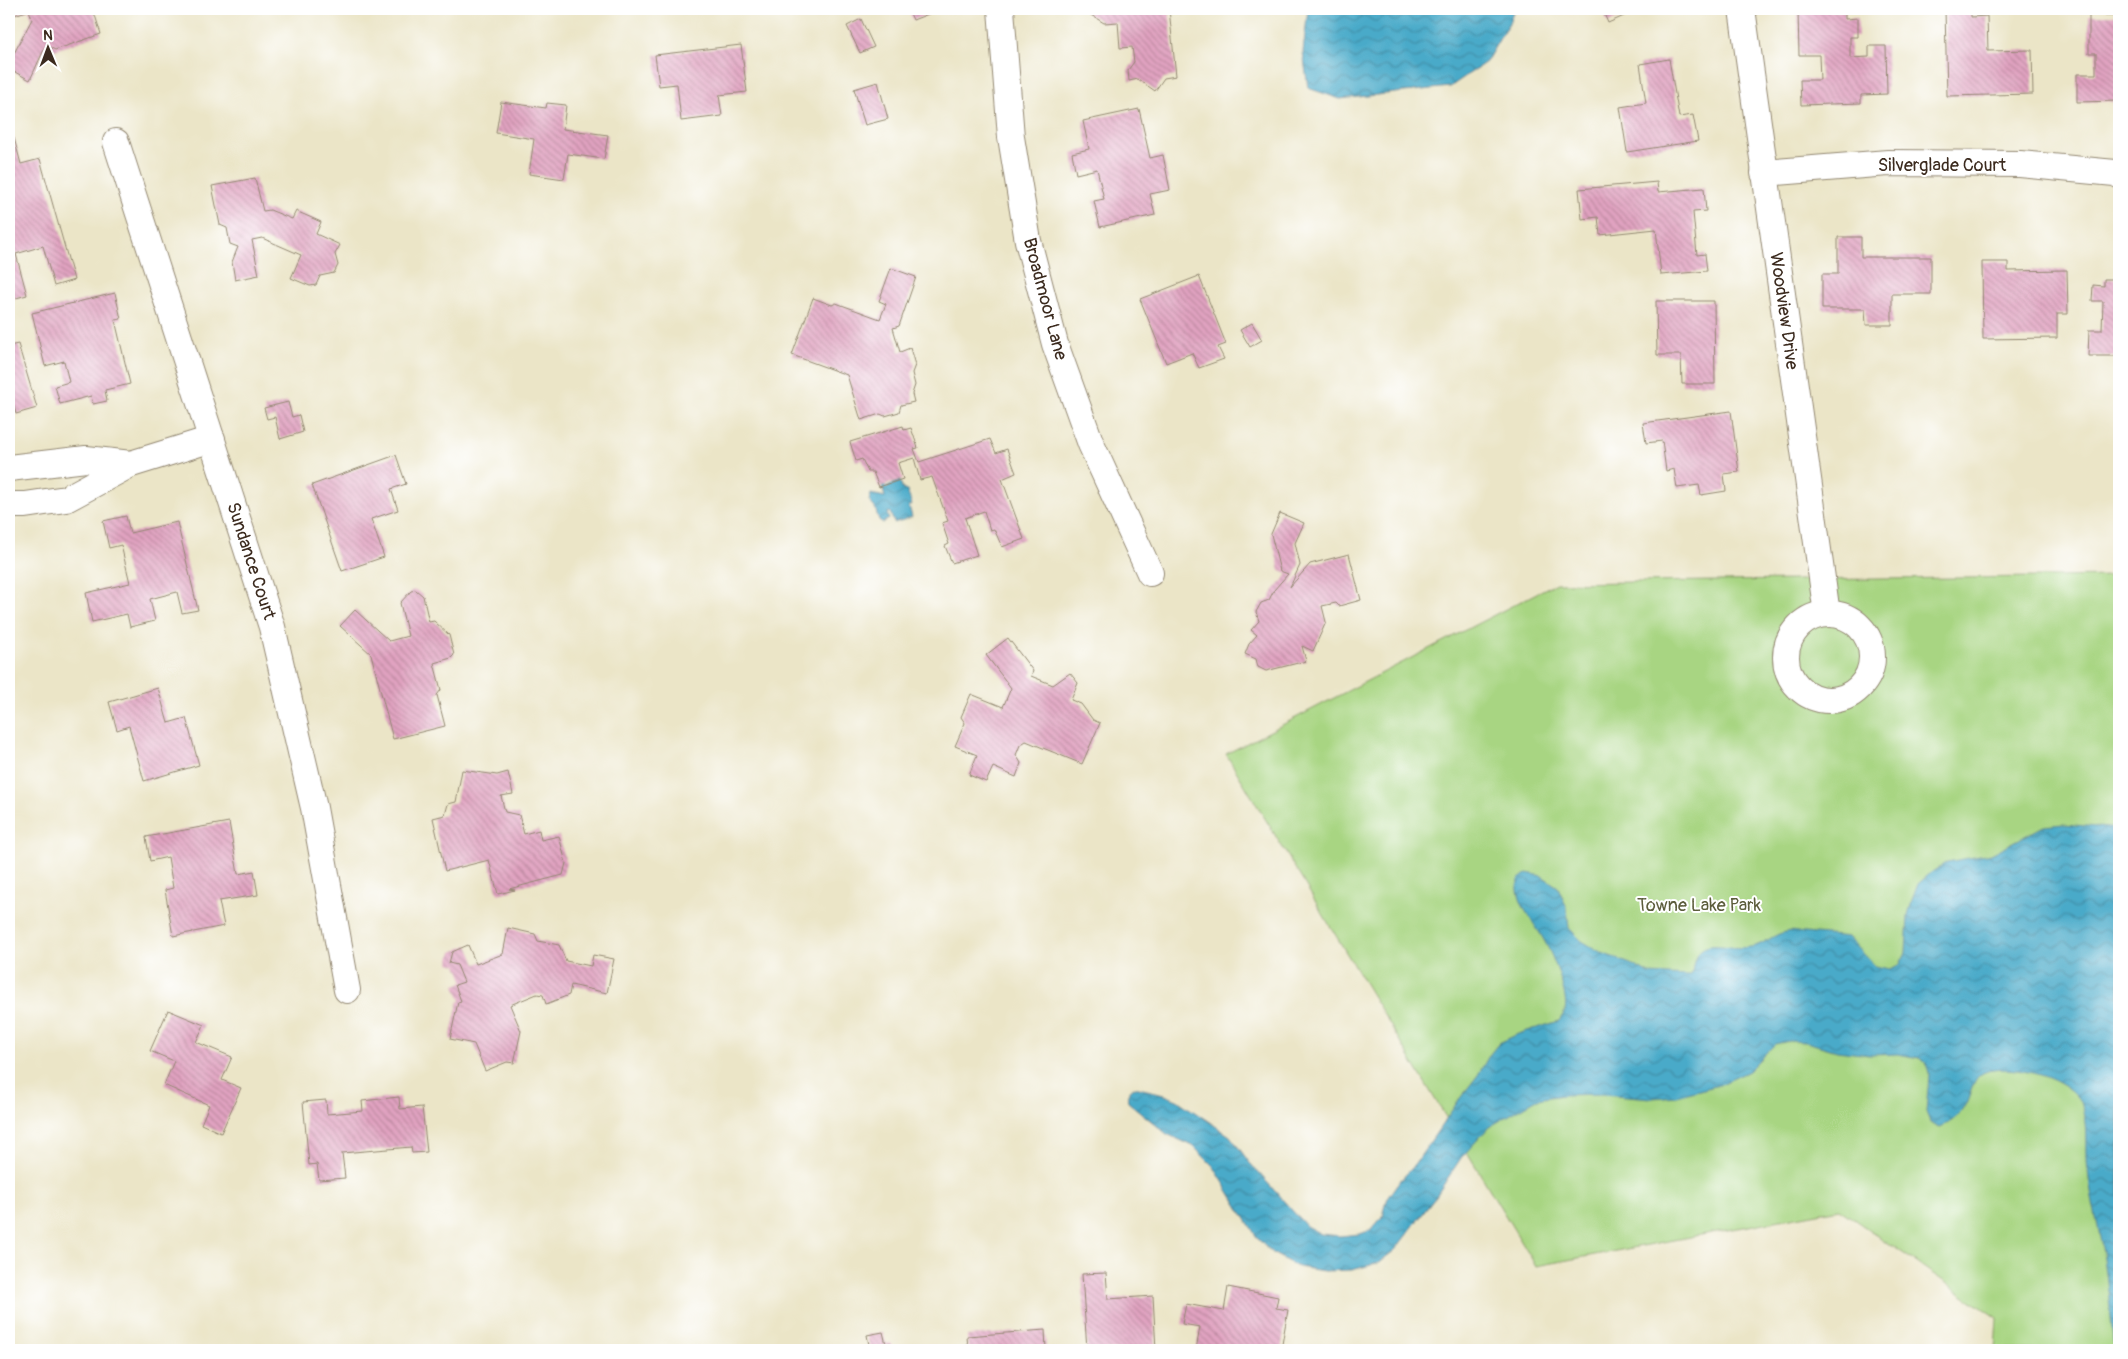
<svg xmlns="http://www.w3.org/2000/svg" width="2128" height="1359" viewBox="0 0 2128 1359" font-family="Pangolin,sans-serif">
	<defs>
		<pattern id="water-waves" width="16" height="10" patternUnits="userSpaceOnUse" patternTransform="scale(1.25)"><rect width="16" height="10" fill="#4aaac9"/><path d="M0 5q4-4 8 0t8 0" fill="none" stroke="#3f8ba3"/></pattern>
		<pattern id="building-back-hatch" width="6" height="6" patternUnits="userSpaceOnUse" patternTransform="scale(1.25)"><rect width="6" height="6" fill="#e1a3c1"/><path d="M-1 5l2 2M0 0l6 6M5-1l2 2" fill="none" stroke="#b8859c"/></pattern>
	</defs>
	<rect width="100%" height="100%" fill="#fff"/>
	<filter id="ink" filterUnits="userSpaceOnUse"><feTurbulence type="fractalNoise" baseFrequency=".02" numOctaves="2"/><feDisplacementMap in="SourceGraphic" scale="10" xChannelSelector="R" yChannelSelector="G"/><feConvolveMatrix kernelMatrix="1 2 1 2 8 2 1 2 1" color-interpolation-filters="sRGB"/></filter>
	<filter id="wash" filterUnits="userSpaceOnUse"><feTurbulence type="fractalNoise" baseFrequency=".0096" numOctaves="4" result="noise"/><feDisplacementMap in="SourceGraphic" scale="20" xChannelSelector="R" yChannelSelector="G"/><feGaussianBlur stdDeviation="1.12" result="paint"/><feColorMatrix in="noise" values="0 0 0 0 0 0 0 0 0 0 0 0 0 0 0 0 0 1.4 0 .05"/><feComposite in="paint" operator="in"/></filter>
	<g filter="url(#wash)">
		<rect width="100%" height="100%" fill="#ebe5c7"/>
		<polygon fill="#a8d582" stroke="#728050" points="2119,576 2119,1350 1995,1350 1997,1318 1839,1209 1536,1266 1226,754 1556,583"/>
		<g fill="url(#water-waves)" stroke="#426a74">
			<polygon points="1308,9 1514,9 1510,21 1486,62 1450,87 1340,99 1308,88 1303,52"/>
			<polygon points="900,481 903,490 907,490 912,505 909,506 912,517 894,523 890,512 887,513 889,519 882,523 879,520 875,508 869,501 871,494 885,497 882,487 885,486 886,488"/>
			<path d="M2063,824L2119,829V1350H2114C2111,1317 2108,1285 2103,1252C2098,1225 2091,1198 2088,1171C2085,1151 2090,1120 2081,1103C2068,1078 2019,1066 1993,1070C1973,1072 1973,1088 1967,1102C1962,1114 1951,1123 1940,1127L1930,1122L1926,1112L1929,1074L1926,1063L1919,1058L1898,1054L1870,1055L1837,1051L1806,1042L1789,1041L1775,1044L1747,1072L1719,1085L1676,1096L1652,1098L1602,1094L1563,1095L1537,1099L1489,1127L1461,1158L1434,1199L1395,1250L1378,1263L1352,1270L1324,1271L1298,1267L1274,1254L1258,1239L1214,1167L1193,1146L1167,1134L1128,1102C1127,1094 1128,1091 1134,1087L1160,1093L1177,1100L1230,1136L1249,1162L1306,1226L1321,1234L1340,1236L1360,1234L1371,1230L1383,1216L1388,1197L1397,1184L1413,1167L1461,1097L1478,1075L1490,1054L1499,1043L1518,1034L1559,1021C1561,1018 1563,1015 1565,1011C1569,996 1553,956 1545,942C1534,921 1515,904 1518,880L1527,873L1542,876L1558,887L1567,908L1569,928L1582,941L1602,953L1633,965L1649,974L1688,976L1692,974C1696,928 1726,954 1755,946C1766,943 1774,934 1786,932C1792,930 1799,933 1805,933C1820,935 1834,935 1848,937L1875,966L1889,969L1899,966L1906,952L1908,916L1912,900L1918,884L1932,872L1947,862L1991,854L2044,826Z"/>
		</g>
		<g id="blocks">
			<g fill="url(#building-back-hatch)">
				<polygon points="9,9 81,9 82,12 93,9 101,34 55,50 46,45 30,80 9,69 9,63 32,19 29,10 9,17"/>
				<polygon points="908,9 930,9 931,13 913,20"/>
				<polygon points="1081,9 1169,9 1176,76 1164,78 1155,91 1138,79 1129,81 1128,70 1134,62 1132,47 1120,48 1118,22 1104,23"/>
				<polygon points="1602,9 1632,9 1633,12 1608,23"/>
				<polygon points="1812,9 1829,9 1829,11 1845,11 1845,19 1858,18 1858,37 1850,37 1850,58 1869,57 1869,46 1886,46 1887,94 1861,95 1861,103 1801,105 1800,80 1820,80 1819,55 1799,55 1798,11 1812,10"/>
				<polygon points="1945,9 1971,9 1971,17 1987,16 1988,51 2032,50 2033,94 1947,96"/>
				<polygon points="2089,15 2119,15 2119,101 2077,102 2077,74 2096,74 2096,53 2089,53"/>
				<polygon points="861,19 874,47 860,53 847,26"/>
				<polygon points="741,45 747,92 719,95 722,116 681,121 677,84 659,86 655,55"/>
				<polygon points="1669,59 1679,117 1693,115 1698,141 1627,152 1620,107 1646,103 1640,64"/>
				<polygon points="878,82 888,119 865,125 854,89"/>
				<polygon points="501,102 546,108 547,103 566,105 563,129 608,135 604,159 568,154 564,179 529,174 534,139 496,133"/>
				<polygon points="1139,109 1150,158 1163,155 1170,190 1150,194 1155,215 1100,227 1094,201 1104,199 1097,169 1076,174 1072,153 1089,149 1083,121"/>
				<polygon points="14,138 21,164 40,159 74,280 54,286 43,246 16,254 27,295 9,300 9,140"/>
				<polygon points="255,178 263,211 270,210 292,219 296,211 321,222 316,234 340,245 335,254 338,265 334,273 320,276 316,285 310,286 291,278 301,255 262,238 252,240 259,275 235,280 232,262 238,247 230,244 227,228 220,225 212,186"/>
				<polygon points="1657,182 1658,192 1704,188 1706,211 1693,212 1697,255 1705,254 1707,271 1661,275 1656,229 1600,235 1598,217 1582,219 1579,189"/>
				<polygon points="1838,237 1861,237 1861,257 1931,257 1931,294 1892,294 1892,325 1866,325 1865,309 1822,309 1822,274 1838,274"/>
				<polygon points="1982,262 2008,262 2008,271 2067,270 2068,314 2057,314 2057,338 1983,339"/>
				<polygon points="891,268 916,277 899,326 893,328 900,352 910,348 915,365 912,373 915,385 912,394 914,402 901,405 899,412 885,416 880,414 861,420 847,375 792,355 813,298 832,305 836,303 880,319 886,304 879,301"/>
				<polygon points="1199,276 1226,344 1218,347 1224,359 1199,368 1192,353 1166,363 1140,299"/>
				<polygon points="2104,279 2119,279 2119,356 2088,356 2089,330 2102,330 2103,301 2092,301 2093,285 2104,286"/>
				<polygon points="115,293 121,319 115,320 130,384 105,390 107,401 93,404 91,396 60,404 55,386 69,382 64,361 45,366 32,313"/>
				<polygon points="1656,301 1714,301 1715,384 1682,384 1681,355 1657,355"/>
				<polygon points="1252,323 1262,340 1250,347 1240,330"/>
				<polygon points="18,344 37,408 16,414 9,389 9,346"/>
				<polygon points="288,402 292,417 299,415 303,432 280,439 275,417 267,419 264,408"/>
				<polygon points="1731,411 1739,472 1724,474 1726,491 1701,495 1699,485 1677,488 1674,469 1666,471 1662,441 1646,443 1643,423"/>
				<polygon points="903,426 904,430 911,428 918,448 914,449 919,462 990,439 996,453 1007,449 1016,473 1002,479 1024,539 1002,547 994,529 990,530 984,511 965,518 977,555 952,563 945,546 949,544 942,523 948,521 932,477 920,480 914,458 898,463 903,479 879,487 873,472 868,472 862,459 856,461 850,442"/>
				<polygon points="396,455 406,484 391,489 398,510 371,519 384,557 342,571 312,485"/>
				<polygon points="1280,513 1304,523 1295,543 1300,565 1290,587 1310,564 1349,554 1361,600 1339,606 1336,603 1322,606 1326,622 1313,651 1302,646 1306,661 1266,671 1258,667 1256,659 1245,654 1249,644 1257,635 1251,630 1259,621 1256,612 1261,603 1269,600 1274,590 1288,574 1280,571 1271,534"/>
				<polygon points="126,516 130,533 177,522 198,610 182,613 177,592 150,599 155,621 130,627 127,614 92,622 86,593 130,583 121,545 109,548 103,521"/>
				<polygon points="416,590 423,596 429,622 434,621 449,635 454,655 451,658 434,663 441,690 437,695 445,726 393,739 371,654 340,626 355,610 389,641 408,636 400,603 411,591"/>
				<polygon points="1008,638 1033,671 1031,676 1053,685 1070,673 1078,683 1071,700 1081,704 1093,720 1100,723 1082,764 1026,741 1020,745 1016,755 1021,763 1016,777 993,767 986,782 969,775 977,755 955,746 965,723 961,717 971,694 1003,707 1011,688 986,655"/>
				<polygon points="158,688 168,723 186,718 199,765 144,781 129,726 117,730 109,702"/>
				<polygon points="462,770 497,775 508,772 513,794 501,796 505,812 519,815 524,834 539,830 541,840 559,836 566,863 563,875 509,889 515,890 498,894 489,860 445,871 433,818 445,815 448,804 456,802"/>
				<polygon points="229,822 238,874 254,871 258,895 219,901 224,926 173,936 165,890 173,888 168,857 150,861 146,837"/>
				<polygon points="508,928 535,934 538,941 559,945 566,961 591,966 593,955 614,959 607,993 571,985 569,995 546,1004 543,995 537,994 510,1005 521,1031 514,1063 507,1062 485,1071 474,1044 450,1039 458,1002 461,1001 455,985 464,982 457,965 449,963 452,952 468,945 476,964 503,954"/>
				<polygon points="168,1010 204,1025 196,1042 232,1057 222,1080 241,1088 221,1133 201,1124 209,1105 164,1085 174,1061 150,1051"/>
				<polygon points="399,1097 400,1109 422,1107 427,1152 412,1153 411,1147 342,1153 345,1178 319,1180 317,1164 309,1165 303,1102 326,1100 327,1114 363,1111 362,1101"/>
				<polygon points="1106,1273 1108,1299 1153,1296 1156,1350 1087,1350 1082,1274"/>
				<polygon points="1228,1287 1278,1297 1276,1308 1288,1310 1281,1350 1196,1350 1200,1327 1182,1324 1186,1304 1224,1311"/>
				<polygon points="1045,1330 1046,1350 968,1350 967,1336"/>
				<polygon points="883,1332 886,1344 891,1343 892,1350 870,1350 867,1335"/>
			</g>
		</g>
	</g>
	<g filter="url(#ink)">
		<use href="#blocks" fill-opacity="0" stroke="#938872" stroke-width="1"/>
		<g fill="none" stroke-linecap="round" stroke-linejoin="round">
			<defs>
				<g id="minor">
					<polyline points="1001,9 1011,137 1028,241 1055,344 1091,444 1150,573"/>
					<polyline points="1742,9 1827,614"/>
					<polyline points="116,142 272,627 314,808 347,990"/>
					<polyline points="1764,173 1888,163 2020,164 2115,173 2119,175"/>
					<polyline points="9,468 86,459 131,464"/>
					<polyline points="9,505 25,505 66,499 131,464 212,439"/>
					<circle cx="1829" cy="657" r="43"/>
				</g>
			</defs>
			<use href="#minor" stroke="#938872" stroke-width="28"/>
			<use href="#minor" stroke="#fff" stroke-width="26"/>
		</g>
	</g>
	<g text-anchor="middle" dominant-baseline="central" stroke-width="4" stroke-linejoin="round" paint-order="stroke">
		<g font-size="18" fill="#3b2a1e" stroke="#fff">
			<text x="1942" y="165">Silverglade Court</text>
			<text transform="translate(1045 299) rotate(75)">Broadmoor Lane</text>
			<text transform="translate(1784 311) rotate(82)">Woodview Drive</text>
			<text transform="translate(251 561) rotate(72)">Sundance Court</text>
		</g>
		<g font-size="18" fill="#5c5d3c" stroke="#fff">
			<text x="1699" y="905">Towne Lake Park</text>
		</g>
	</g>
	<rect width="2128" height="1359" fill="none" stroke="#fff" stroke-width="30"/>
	<g transform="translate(48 48) rotate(359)" stroke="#ffffff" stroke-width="4" paint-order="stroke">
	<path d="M0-4L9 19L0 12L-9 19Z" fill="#3b2a1e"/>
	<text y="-8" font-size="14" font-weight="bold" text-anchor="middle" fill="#3b2a1e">N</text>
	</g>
</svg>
